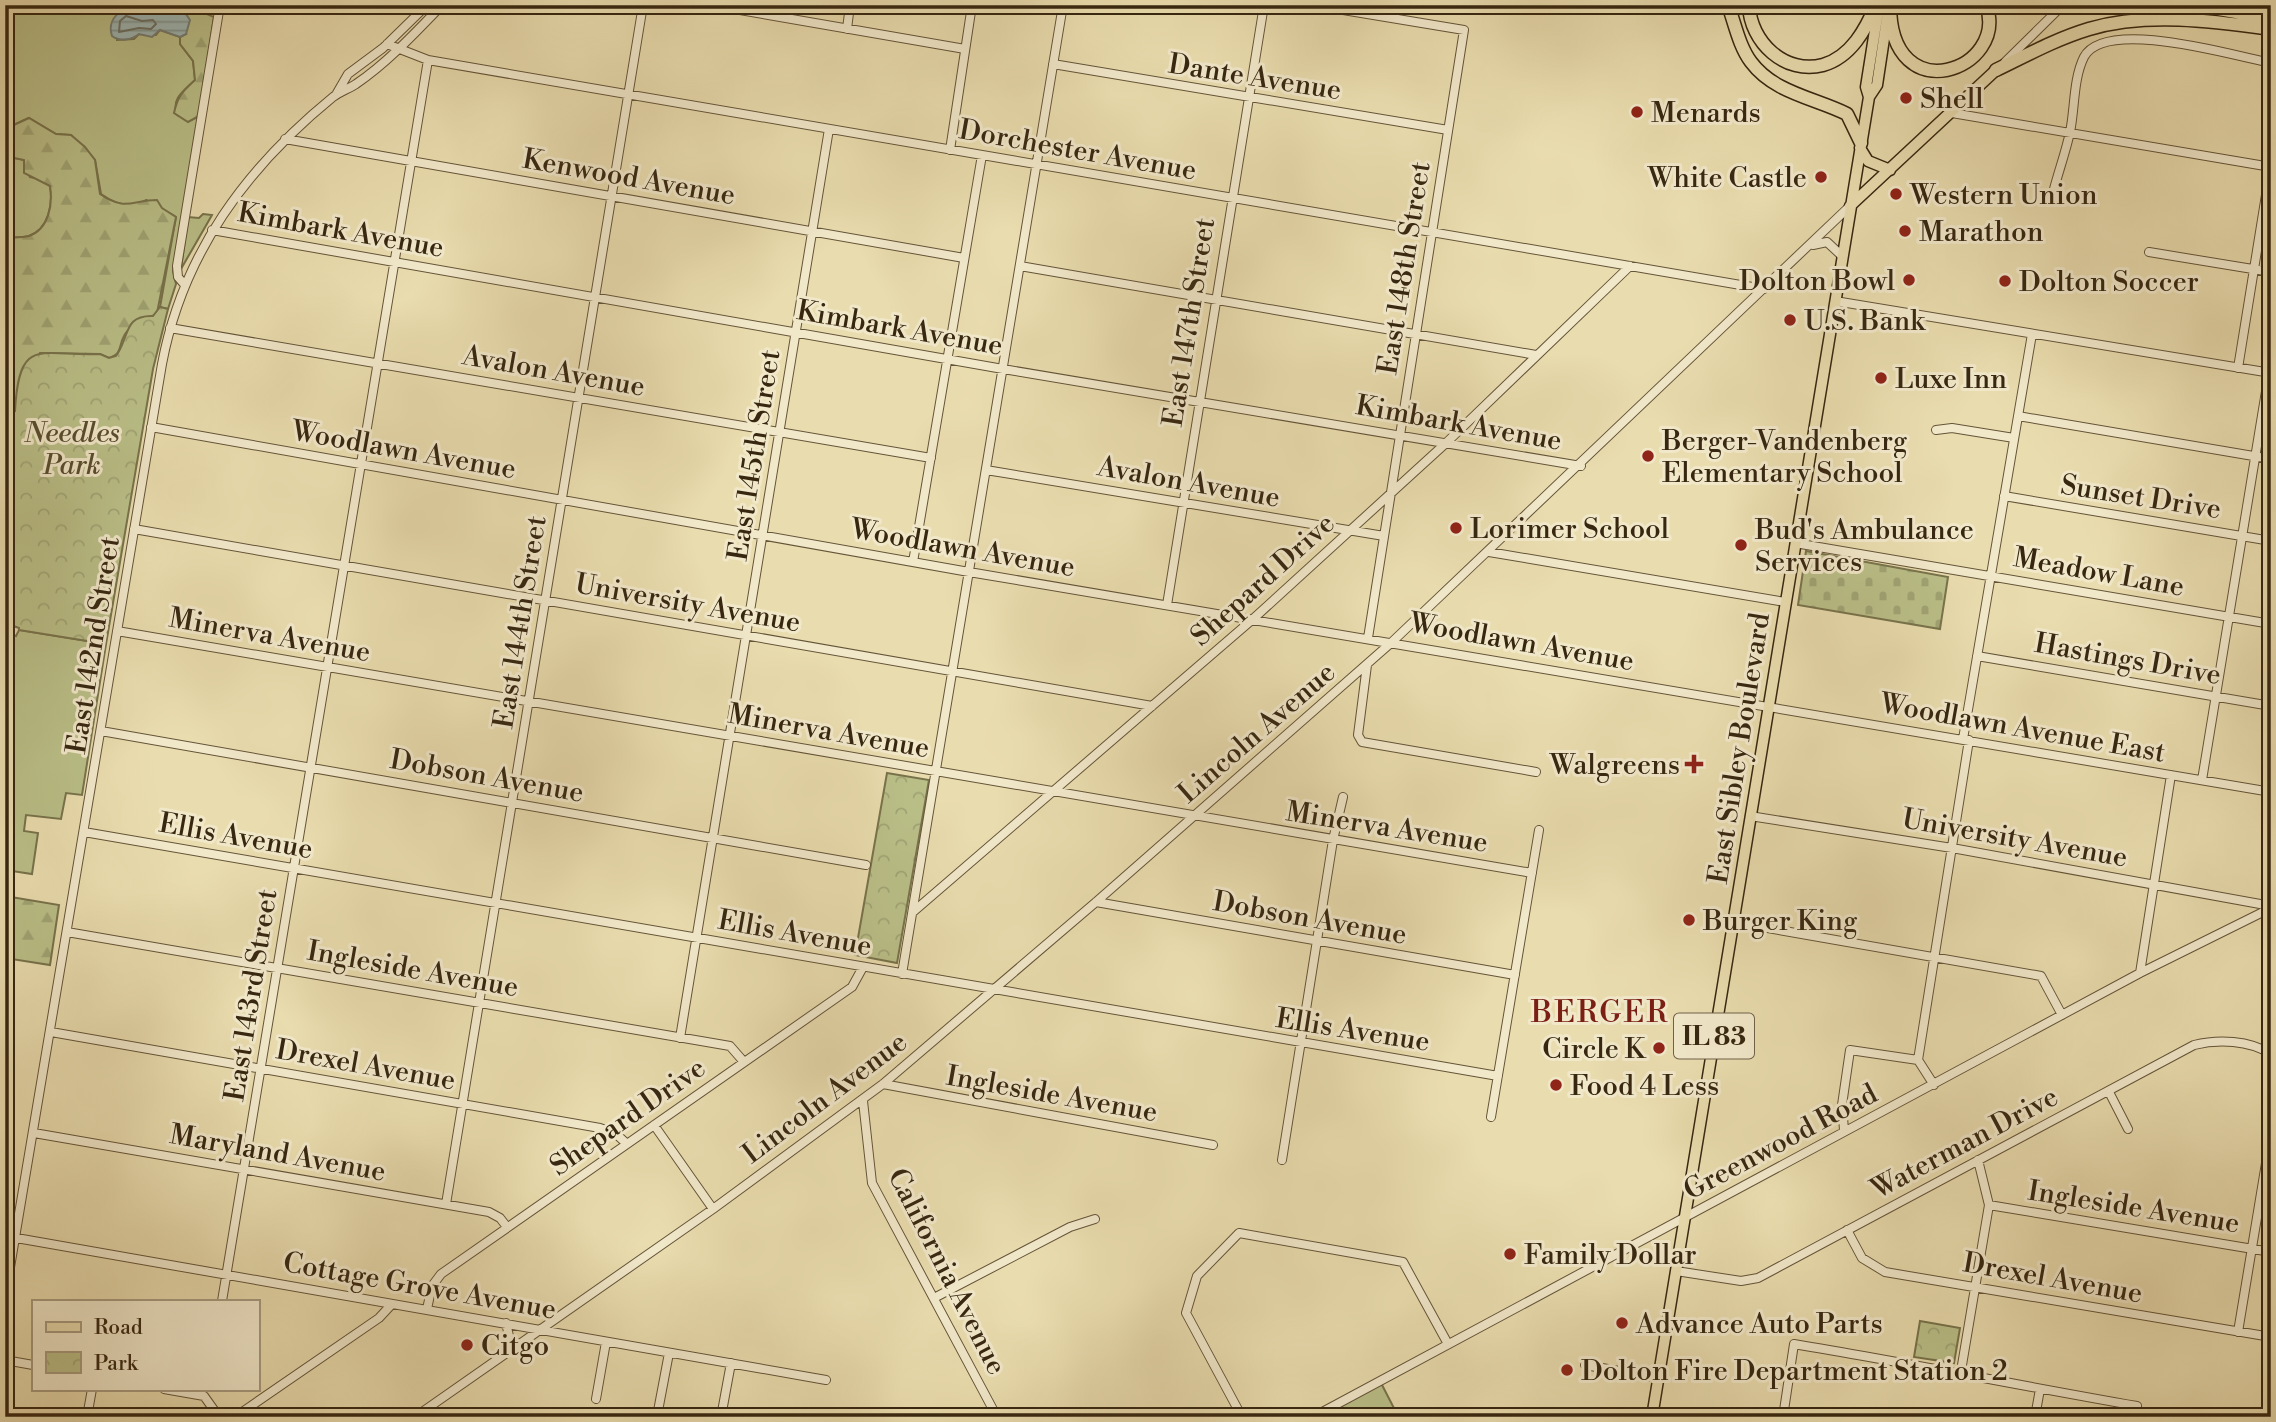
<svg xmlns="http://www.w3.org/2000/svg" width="2276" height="1422" font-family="'Libre Bodoni',serif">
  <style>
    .grass { fill: #babf88; stroke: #78734c; stroke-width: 2 }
    .forest { fill: url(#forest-firs); stroke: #78734c; stroke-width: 2 }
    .cemetery { fill: url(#cemetery-stones); stroke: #78734c; stroke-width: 2 }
    .park { fill: url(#park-crowns); stroke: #78734c; stroke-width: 2 }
    .water { fill: url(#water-rules); stroke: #747e74; stroke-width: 2 }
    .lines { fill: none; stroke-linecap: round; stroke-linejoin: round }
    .shore { stroke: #6a7064; stroke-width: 2 }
    .minor-casing { stroke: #645438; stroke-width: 10 }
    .major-casing { stroke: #372711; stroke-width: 13 }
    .highway-casing { stroke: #372711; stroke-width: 15 }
    .minor { stroke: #f1e8ca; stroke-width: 8 }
    .major { stroke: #e9dcae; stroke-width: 10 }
    .highway { stroke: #e9dcae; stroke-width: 12 }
    .poi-dot { fill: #8f2418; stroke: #f1e8ca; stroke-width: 2.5 }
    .labels { text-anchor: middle; stroke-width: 6; stroke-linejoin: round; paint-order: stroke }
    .shield { fill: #f1e8ca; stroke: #6f6148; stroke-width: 2 }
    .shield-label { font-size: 26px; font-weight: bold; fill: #372711 }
    .street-label { font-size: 28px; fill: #372711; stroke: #f1e8ca }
    .poi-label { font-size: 28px; fill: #372711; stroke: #f1e8ca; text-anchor: start }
    .park-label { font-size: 28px; font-style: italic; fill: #584d2f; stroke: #f1e8ca }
    .neighbourhood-label { font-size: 30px; letter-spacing: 2px; fill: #7a1f14; stroke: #f1e8ca }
  </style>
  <defs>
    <pattern id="forest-firs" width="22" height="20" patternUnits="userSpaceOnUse" patternTransform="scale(1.75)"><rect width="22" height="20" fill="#babf88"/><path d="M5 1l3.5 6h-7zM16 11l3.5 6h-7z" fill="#a0a474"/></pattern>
    <pattern id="cemetery-stones" width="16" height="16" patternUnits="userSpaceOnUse" patternTransform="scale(1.75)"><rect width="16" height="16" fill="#babf88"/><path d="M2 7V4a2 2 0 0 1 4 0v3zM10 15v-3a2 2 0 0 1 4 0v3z" fill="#a0a474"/></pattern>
    <pattern id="park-crowns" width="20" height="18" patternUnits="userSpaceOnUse" patternTransform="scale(1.75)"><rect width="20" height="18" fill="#babf88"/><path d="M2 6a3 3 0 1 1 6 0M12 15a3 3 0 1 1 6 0" fill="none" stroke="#a0a474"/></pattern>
    <pattern id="water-rules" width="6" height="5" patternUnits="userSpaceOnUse" patternTransform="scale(1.75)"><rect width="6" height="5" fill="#9db8b6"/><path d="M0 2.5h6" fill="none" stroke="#819693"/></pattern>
  </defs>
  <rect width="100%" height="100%" fill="#e9dcae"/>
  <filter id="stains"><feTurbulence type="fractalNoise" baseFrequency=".00286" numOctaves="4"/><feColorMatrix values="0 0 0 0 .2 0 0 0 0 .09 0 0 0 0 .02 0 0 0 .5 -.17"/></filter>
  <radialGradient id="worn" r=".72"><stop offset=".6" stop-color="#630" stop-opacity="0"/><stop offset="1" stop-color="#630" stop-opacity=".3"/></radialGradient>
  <!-- grass -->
  <path class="grass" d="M 5,5 L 110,5 L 117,13 L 117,40 L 134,39 L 139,34 L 156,35 L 160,30 L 180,37 L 180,44 L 193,61 L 195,80 C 184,91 171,98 177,115 L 191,120 L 199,116 L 173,271 L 176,284 L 168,309 L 160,307 L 176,217 L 146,200 C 130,209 115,204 101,194 L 95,160 L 71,135 L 56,134 L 29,118 L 5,129 Z
    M 5,156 L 24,160 L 30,177 L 42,179 L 50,186 C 53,204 49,229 29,236 C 21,238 13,237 5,238 Z
    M 203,214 L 212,215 L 181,269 L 188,217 L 199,218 Z
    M 19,630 L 106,644 L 82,795 L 66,793 L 61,819 L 26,815 L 24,831 L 38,833 L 32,874 L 5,870 L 5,633 L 16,636 Z
    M 1380,1381 L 1398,1416 L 1313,1417 Z"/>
  <!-- forest -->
  <path class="forest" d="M 207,5 L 207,14 L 214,17 L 199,116 L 188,122 L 174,113 C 178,95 183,91 195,80 L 193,61 L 180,44 L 180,37 L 186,34 L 156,10 L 143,14 L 124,9 L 117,13 L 110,6 Z
    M 29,118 L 56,134 L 71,135 L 85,147 L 95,160 L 100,194 C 126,212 132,200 157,200 L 162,208 L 176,217 L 157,313 C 148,320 131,322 124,336 C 118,347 123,353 109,358 L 100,354 L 40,353 L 15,411 L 8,417 L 5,416 L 5,238 C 13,237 21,238 29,236 C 49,229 53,204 50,186 L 24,173 L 24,160 L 5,156 L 5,129 Z
    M 5,896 L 59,905 L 50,965 L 5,958 Z"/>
  <!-- cemetery -->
  <path class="cemetery" d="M 1806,551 L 1948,577 L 1940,629 L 1798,605 Z"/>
  <!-- park -->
  <path class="park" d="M 160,307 L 168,309 L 153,369 L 106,644 L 19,630 L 19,628 L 5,623 L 5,416 L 15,411 C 19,334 41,357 100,354 L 109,358 L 116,356 C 130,337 123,315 153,316 Z
    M 887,773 L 929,780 L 897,963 L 855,955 Z
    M 1920,1321 L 1960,1328 L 1954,1363 L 1914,1357 Z"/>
  <!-- water -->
  <path class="water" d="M 124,9 C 131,10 140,14 147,14 C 162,13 180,1 190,20 L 186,34 L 180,37 L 160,30 L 152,37 L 139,34 C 132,40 120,42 112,36 C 108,24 113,16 124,9 Z"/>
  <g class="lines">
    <!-- shore -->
    <path class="shore" d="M 126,16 L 142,21 L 153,20 L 156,24 L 151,29 L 139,28 L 119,32 L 120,21 Z"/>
    <!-- minor casing -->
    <g class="minor-casing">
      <path id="minor" d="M 711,5 L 965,49
        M 1313,5 L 1464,30 L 1368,638
        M 847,29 L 850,5
        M 387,44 L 428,60 L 1764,289
        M 2005,62 L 2063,5
        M 1053,64 L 1448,130
        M 337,93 L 348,74 L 383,48 L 427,5
        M 1952,113 L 2271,167
        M 285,139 L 964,258
        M 950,150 L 972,5
        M 2054,189 C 2059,170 2066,151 2070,132 C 2075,109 2073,79 2084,57 C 2105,17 2235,56 2271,63
        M 212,230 L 1003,369 L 1581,466
        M 1813,245 L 1827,242 L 1842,256
        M 2149,252 L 2271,272
        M 1020,266 L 1536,355
        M 184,284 L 178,277 L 177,266 L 220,5
        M 1835,301 L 2271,373
        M 170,328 L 931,458
        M 2238,368 L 2271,164
        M 2018,416 L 2271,459
        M 151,427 L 969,572 L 2271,792
        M 1936,430 L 1952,428 L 2014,438
        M 986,470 L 1384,536
        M 2004,496 L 2271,541
        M 134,529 L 1152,706
        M 1795,543 L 2271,624
        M 1489,552 L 1785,602
        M 913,562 L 982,155
        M 1167,605 L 1264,5
        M 117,631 L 1532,873
        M 1977,656 L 2271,706
        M 1367,665 L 1358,735 L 1362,742 L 1536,772
        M 101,731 L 866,865
        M 1963,739 L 2032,334
        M 2202,780 L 2269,373
        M 1750,816 L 1952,848 L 2271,906
        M 84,832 L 1498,1076
        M 1096,902 L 1515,975
        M 913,912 L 1253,619 L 1446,443 L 1630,266
        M 1733,922 L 2041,976 L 2062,1015
        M 67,932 L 730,1046 L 744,1062
        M 2140,973 L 2171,775
        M 902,974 L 1063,5
        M 51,1032 L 600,1128 L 615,1133 L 627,1144
        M 680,1038 L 829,129
        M 883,1084 L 1213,1145
        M 1934,1085 L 1918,1060 L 1969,740
        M 2109,1092 L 2128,1129
        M 863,1101 L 872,1183 L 997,1417
        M 1491,1117 L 1539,830
        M 654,1125 L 713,1209
        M 1844,1130 L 1842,1105 L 1850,1050 L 1918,1060
        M 34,1133 L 489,1212 L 500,1218 L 507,1227
        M 1282,1160 L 1333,840 L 1343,797
        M 446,1204 L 643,5
        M 1989,1205 L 2271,1252
        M 1847,1230 L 1862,1258 L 1885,1272 L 2271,1337
        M 5,1236 L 826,1380
        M 1676,1271 L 1741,1281 L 1758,1278 L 2194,1045 C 2218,1039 2249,1040 2271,1054
        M 5,1297 L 162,364 C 183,253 246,168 333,97 C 340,92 348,89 356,84 C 387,63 415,33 442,5
        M 934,1298 L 1070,1227 L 1095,1219
        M 222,1301 L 428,60
        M 427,1309 L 432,1286 L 441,1274 L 852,987 L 863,967
        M 506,1323 L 512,1349
        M 2238,1332 L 2271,1133
        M 5,1360 L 33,1365
        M 1585,1365 L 1659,1378
        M 1961,1371 L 1989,1205 L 1978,1160
        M 164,1389 L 204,1396 L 219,1417
        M 596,1399 L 606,1342
        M 658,1411 L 669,1353
        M 87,1417 L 92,1389
        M 235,1417 L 379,1318 L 392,1304
        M 415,1417 L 713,1209 L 883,1084 L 1096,902 L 1392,642 L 1850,206
        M 721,1417 L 731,1363
        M 1242,1417 L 1186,1313 L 1197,1276 L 1239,1233 L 1403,1262 L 1448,1344
        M 1313,1417 L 2140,973 L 2271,908
        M 1783,1417 L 1794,1344 C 1909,1363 2022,1386 2137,1406 L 2135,1417
        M 2035,1417 L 2040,1389"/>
    </g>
    <!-- major casing -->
    <g class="major-casing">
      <path id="major" d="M 1869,97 L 1877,85 L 1888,12
        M 1860,148 L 1868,161 L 1890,170
        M 1850,206 L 1996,70
        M 1652,1417 L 1869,97 L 1866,87 L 1879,5"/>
    </g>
    <!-- highway casing -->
    <g class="highway-casing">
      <path id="highway" d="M 1728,5 C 1735,24 1739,46 1751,62 C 1774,93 1815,98 1847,114 L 1861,143
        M 1749,5 C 1750,42 1785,75 1823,65 C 1851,57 1866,29 1876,5
        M 1890,5 C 1890,113 2010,70 1986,5
        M 2195,5 L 2271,18
        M 1996,70 C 2027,55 2056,39 2089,29 C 2147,12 2212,21 2271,29"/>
    </g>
    <!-- minor -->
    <use href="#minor" class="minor"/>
    <!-- major -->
    <use href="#major" class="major"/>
    <!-- highway -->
    <use href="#highway" class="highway"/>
  </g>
  <!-- markers -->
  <g class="poi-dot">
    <circle cx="1906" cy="98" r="7"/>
    <circle cx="1637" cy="112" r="7"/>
    <circle cx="1821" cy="177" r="7"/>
    <circle cx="1896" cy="194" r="7"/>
    <circle cx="1905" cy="231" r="7"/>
    <circle cx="1909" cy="280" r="7"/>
    <circle cx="2005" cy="281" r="7"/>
    <circle cx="1790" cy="320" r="7"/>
    <circle cx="1881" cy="378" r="7"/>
    <circle cx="1648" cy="456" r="7"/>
    <circle cx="1456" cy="528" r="7"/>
    <circle cx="1741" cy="545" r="7"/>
    <path d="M1690.5 753.5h7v7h7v7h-7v7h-7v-7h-7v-7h7z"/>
    <circle cx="1689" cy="920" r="7"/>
    <circle cx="1659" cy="1048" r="7"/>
    <circle cx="1556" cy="1085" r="7"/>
    <circle cx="1510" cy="1254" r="7"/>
    <circle cx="1622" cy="1323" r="7"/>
    <circle cx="467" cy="1345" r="7"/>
    <circle cx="1567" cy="1370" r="7"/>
  </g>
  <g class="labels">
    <!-- shield labels -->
    <rect class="shield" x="1674" y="1013.5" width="80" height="45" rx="5"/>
    <g class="shield-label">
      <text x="1714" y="1045">IL 83</text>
    </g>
    <!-- street labels -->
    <g class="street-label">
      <text transform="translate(1255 76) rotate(9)" y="10">Dante Avenue</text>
      <text transform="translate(1078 149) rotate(10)" y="10">Dorchester Avenue</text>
      <text transform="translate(629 176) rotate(10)" y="10">Kenwood Avenue</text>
      <text transform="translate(341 229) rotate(10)" y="10">Kimbark Avenue</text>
      <text transform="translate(1403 268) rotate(-81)" y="10">East 148th Street</text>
      <text transform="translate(1188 322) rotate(-81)" y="10">East 147th Street</text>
      <text transform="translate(900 327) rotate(10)" y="10">Kimbark Avenue</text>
      <text transform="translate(554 370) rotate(10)" y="10">Avalon Avenue</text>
      <text transform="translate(1459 422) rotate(10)" y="10">Kimbark Avenue</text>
      <text transform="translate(404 449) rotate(10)" y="10">Woodlawn Avenue</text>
      <text transform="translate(753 455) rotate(-81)" y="10">East 145th Street</text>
      <text transform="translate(1189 481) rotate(10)" y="10">Avalon Avenue</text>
      <text transform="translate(2141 496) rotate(9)" y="10">Sunset Drive</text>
      <text transform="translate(963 547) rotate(10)" y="10">Woodlawn Avenue</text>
      <text transform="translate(2099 571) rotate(10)" y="10">Meadow Lane</text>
      <text transform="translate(1262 579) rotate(-42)" y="10">Shepard Drive</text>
      <text transform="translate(688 602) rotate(10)" y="10">University Avenue</text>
      <text transform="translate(519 622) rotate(-81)" y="10">East 144th Street</text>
      <text transform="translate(270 634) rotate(10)" y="10">Minerva Avenue</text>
      <text transform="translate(1522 641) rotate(10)" y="10">Woodlawn Avenue</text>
      <text transform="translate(92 645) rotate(-81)" y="10">East 142nd Street</text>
      <text transform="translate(2128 658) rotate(10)" y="10">Hastings Drive</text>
      <text transform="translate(2023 727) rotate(10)" y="10">Woodlawn Avenue East</text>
      <text transform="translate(829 730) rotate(10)" y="10">Minerva Avenue</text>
      <text transform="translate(1256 732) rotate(-41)" y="10">Lincoln Avenue</text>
      <text transform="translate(1738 748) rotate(-81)" y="10">East Sibley Boulevard</text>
      <text transform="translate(487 775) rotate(10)" y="10">Dobson Avenue</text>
      <text transform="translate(1387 826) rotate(9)" y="10">Minerva Avenue</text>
      <text transform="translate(236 835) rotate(10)" y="10">Ellis Avenue</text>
      <text transform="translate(2015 837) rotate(10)" y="10">University Avenue</text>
      <text transform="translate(1310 917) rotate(10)" y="10">Dobson Avenue</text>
      <text transform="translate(795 932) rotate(10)" y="10">Ellis Avenue</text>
      <text transform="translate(413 968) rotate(10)" y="10">Ingleside Avenue</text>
      <text transform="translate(250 995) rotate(-81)" y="10">East 143rd Street</text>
      <text transform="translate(1353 1029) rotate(9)" y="10">Ellis Avenue</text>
      <text transform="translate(366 1064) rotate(10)" y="10">Drexel Avenue</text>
      <text transform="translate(1052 1093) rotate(10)" y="10">Ingleside Avenue</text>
      <text transform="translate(824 1097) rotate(-37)" y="10">Lincoln Avenue</text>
      <text transform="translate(627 1116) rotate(-35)" y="10">Shepard Drive</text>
      <text transform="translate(1780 1141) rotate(-28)" y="10">Greenwood Road</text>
      <text transform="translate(1964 1142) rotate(-28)" y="10">Waterman Drive</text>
      <text transform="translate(278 1152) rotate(10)" y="10">Maryland Avenue</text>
      <text transform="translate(2134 1206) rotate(9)" y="10">Ingleside Avenue</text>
      <text transform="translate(948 1271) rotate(63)" y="10">California Avenue</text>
      <text transform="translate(2053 1277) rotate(10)" y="10">Drexel Avenue</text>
      <text transform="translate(420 1285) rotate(10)" y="10">Cottage Grove Avenue</text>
    </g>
    <!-- poi labels -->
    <g class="poi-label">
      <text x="1920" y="108">Shell</text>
      <text x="1651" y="122">Menards</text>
      <text x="1807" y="187" text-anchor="end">White Castle</text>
      <text x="1910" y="204">Western Union</text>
      <text x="1919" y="241">Marathon</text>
      <text x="1895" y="290" text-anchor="end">Dolton Bowl</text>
      <text x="2019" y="291">Dolton Soccer</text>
      <text x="1804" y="330">U.S. Bank</text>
      <text x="1895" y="388">Luxe Inn</text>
      <text x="1662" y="450">Berger-Vandenberg<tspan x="1662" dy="32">Elementary School</tspan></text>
      <text x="1470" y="538">Lorimer School</text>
      <text x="1755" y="539">Bud's Ambulance<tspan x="1755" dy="32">Services</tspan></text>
      <text x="1680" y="774" text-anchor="end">Walgreens</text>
      <text x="1703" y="930">Burger King</text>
      <text x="1645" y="1058" text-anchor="end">Circle K</text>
      <text x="1570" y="1095">Food 4 Less</text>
      <text x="1524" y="1264">Family Dollar</text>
      <text x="1636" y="1333">Advance Auto Parts</text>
      <text x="481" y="1355">Citgo</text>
      <text x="1581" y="1380">Dolton Fire Department Station 2</text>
    </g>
    <!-- park labels -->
    <g class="park-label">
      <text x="72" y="442">Needles<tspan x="72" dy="32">Park</tspan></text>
    </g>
    <!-- neighbourhood labels -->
    <g class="neighbourhood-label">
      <text x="1600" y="1022">BERGER</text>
    </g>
  </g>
  <!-- margin -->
  <rect width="2276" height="1422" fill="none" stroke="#e9dcae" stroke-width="28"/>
  <rect x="7" y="7" width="2262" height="1408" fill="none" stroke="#372711" stroke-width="3.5"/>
  <rect x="14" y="14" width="2248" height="1394" fill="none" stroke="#372711" stroke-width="2"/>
  <!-- legend -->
  <rect x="32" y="1300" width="228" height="91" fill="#f1e8ca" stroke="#a79b80" stroke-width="2"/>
  <rect x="46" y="1322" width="35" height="10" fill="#e9dcae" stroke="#a79b80" stroke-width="2"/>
  <text x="94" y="1334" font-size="21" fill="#372711">Road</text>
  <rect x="46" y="1352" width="35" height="21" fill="url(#park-crowns)" stroke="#a79b80" stroke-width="2"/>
  <text x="94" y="1370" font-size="21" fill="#372711">Park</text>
  <rect width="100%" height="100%" filter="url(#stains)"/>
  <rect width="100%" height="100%" fill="url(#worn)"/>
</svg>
